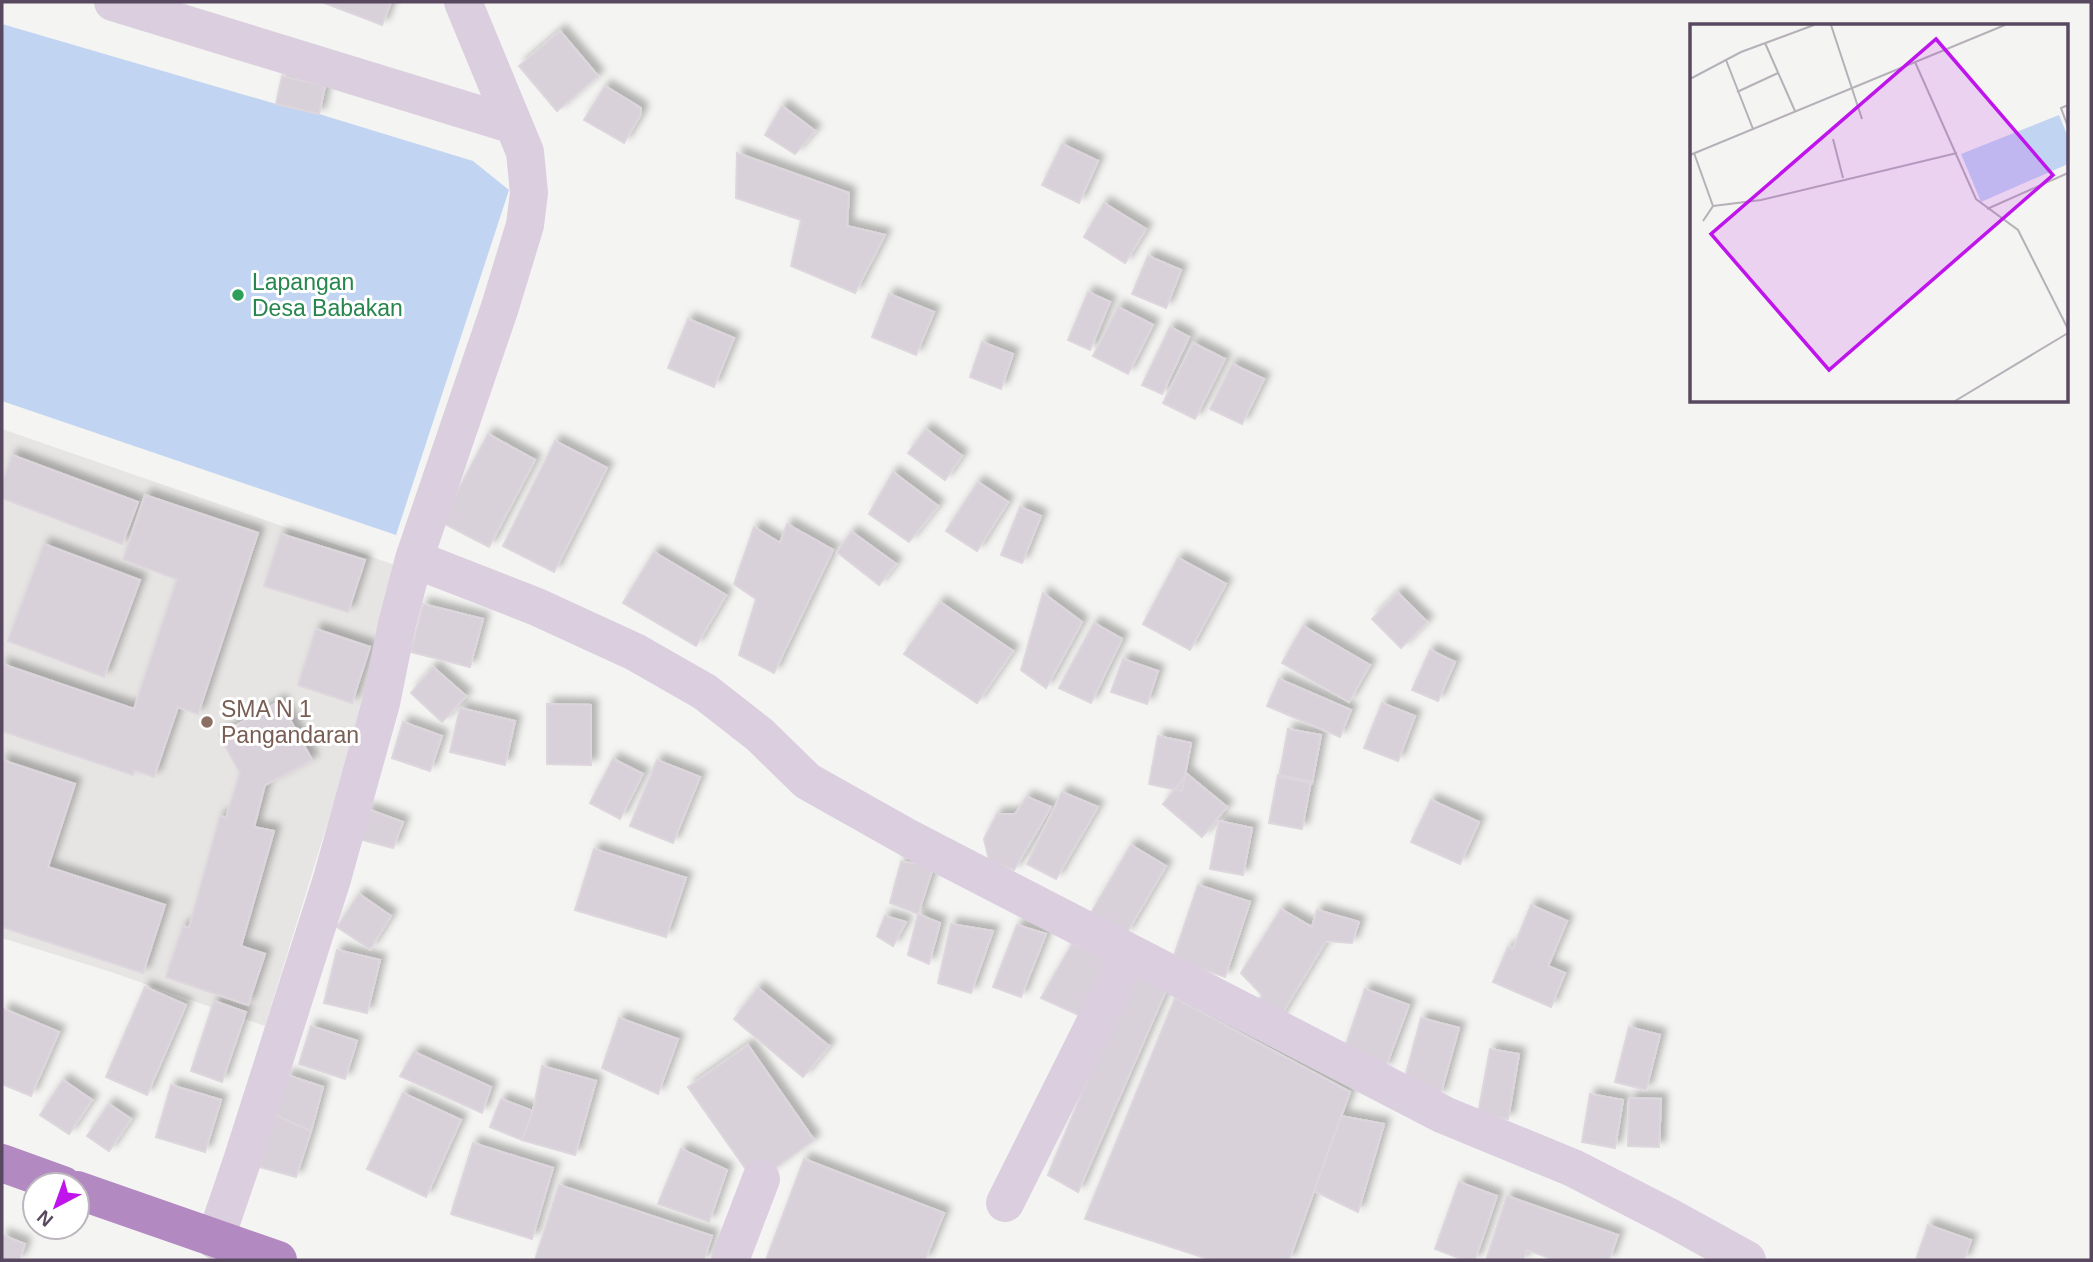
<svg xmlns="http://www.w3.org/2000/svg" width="2093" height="1262" font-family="Arial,sans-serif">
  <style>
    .education { fill: #e6e5e4; fill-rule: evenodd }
    .green { fill: #c1d4f2 }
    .building { fill: #d8d1d9; stroke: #ddd6dd; stroke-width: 2; filter: url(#shadow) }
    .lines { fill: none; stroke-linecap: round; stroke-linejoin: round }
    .minor { stroke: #dacedf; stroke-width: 38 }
    .highway { stroke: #b389c1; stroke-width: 38 }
    .leisure-dot { fill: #2e9e5b; stroke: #fff; stroke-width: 2.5 }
    .education-dot { fill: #8d6e63; stroke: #fff; stroke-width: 2.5 }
    .labels { text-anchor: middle; stroke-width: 6; stroke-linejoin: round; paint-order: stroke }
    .leisure-label { font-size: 23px; fill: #27864d; stroke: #fff; text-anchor: start }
    .education-label { font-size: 23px; fill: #785e54; stroke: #fff; text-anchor: start }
    .inset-road { fill: none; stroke: #b6b0b8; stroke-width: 2 }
    .view { fill: #bf15ec; fill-opacity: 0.15; stroke: #bf15ec; stroke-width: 3.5 }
    .inset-edge { fill: none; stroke: #594960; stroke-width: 3.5 }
  </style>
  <defs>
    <filter id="shadow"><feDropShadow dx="6" dy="-6" stdDeviation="3.5" flood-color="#0004"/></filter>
  </defs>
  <rect width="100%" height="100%" fill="#f4f4f2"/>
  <!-- education -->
  <path class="education" d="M 2,429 L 401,567 L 354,737 L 265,1026 L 111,972 L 2,938 L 2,927 L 143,973 L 165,905 L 48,867 L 75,784 L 2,760 L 2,731 L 132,775 L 134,770 L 154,777 L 178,707 L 198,713 L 258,534 L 145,495 L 123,560 L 177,579 L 134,709 L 2,664 L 2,498 L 122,544 L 138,502 L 13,455 L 2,484 ZM 281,534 L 365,560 L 348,612 L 264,586 ZM 44,544 L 140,580 L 104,677 L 8,641 ZM 280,702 L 312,759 L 265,785 L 254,827 L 273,832 L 241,946 L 264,954 L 248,1005 L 166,977 L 182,927 L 189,928 L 220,817 L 226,818 L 240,773 Z"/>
  <!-- green -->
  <path class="green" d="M 2,24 L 276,104 L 319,114 L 473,161 L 509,190 L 396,535 L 2,401 Z"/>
  <!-- building -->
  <path class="building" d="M 322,2 L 391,2 L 382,25 Z
    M 560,31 L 598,76 L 557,111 L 519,66 Z
    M 282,76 L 325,86 L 319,114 L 276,104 Z
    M 605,86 L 641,108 L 641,114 L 624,143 L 584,120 Z
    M 782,106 L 815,131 L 795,154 L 765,135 Z
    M 1062,144 L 1098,161 L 1079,203 L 1042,185 Z
    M 737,153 L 849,193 L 847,226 L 885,235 L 855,293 L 791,266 L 801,220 L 736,198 Z
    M 1104,203 L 1146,229 L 1125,263 L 1084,237 Z
    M 1148,256 L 1181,270 L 1166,308 L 1132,294 Z
    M 1088,292 L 1110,302 L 1090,350 L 1068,340 Z
    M 889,294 L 934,312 L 916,355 L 872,337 Z
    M 1118,307 L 1153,325 L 1128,374 L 1093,356 Z
    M 688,319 L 734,338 L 714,387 L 668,368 Z
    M 1170,327 L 1189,337 L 1162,394 L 1142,385 Z
    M 982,342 L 1013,354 L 1001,389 L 970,377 Z
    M 1193,343 L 1225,359 L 1195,419 L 1163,403 Z
    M 1232,364 L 1264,379 L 1242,424 L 1210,409 Z
    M 926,429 L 962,456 L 945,480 L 908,453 Z
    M 488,434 L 535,460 L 489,547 L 441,522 Z
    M 555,441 L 607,468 L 554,572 L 503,546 Z
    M 12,455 L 138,502 L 122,544 L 2,498 L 2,484 Z
    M 893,472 L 938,506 L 909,542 L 869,514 Z
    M 978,482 L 1008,502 L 977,551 L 946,531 Z
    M 145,495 L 258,533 L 198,714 L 178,707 L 154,777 L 134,770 L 133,775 L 2,731 L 2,664 L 134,709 L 177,579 L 123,560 Z
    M 1020,507 L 1041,516 L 1022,563 L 1001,555 Z
    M 787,524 L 833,550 L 774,673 L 739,655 L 756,599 L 734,584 L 754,527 L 780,543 Z
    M 852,532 L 896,564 L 879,585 L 837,552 Z
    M 281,534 L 365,560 L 348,612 L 264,586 Z
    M 44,544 L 140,580 L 104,677 L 8,641 Z
    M 654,552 L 726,595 L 696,646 L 623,603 Z
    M 1178,558 L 1226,584 L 1190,650 L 1143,624 Z
    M 1043,593 L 1082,622 L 1046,688 L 1021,670 Z
    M 1398,593 L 1427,622 L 1401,648 L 1372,619 Z
    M 940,602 L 1013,651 L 977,703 L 904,654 Z
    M 423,604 L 483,619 L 470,667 L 411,652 Z
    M 1094,623 L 1122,639 L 1091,703 L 1059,688 Z
    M 1303,626 L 1370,665 L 1349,702 L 1282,663 Z
    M 316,629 L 370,647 L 352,703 L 298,685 Z
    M 1430,650 L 1455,662 L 1438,701 L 1412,690 Z
    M 1123,659 L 1158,671 L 1147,704 L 1111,692 Z
    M 433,667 L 466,696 L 442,722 L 411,693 Z
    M 1279,679 L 1351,710 L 1340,737 L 1267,706 Z
    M 280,701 L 312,760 L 265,785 L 254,827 L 274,831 L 241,946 L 265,954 L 248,1005 L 166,977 L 183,926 L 189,928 L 220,816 L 226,818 L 240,773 L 219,735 Z
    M 1382,703 L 1415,716 L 1398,761 L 1364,748 Z
    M 547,704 L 591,705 L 591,765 L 547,764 Z
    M 460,708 L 515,721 L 505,765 L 450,752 Z
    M 403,722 L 442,736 L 430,771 L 392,758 Z
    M 1288,729 L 1321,735 L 1312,783 L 1279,777 Z
    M 1158,736 L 1191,743 L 1182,791 L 1149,784 Z
    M 613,759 L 643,774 L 620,819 L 590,803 Z
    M 2,760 L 75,784 L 48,867 L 165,905 L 143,973 L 2,927 Z
    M 657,760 L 700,777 L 673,843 L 630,826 Z
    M 1187,774 L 1227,807 L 1202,837 L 1163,804 Z
    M 1278,775 L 1311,781 L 1302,829 L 1269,823 Z
    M 1062,792 L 1098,807 L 1056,879 L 1027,864 Z
    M 1027,797 L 1051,807 L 1014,870 L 989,860 L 984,839 L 997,814 L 1015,814 Z
    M 1431,800 L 1479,822 L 1460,864 L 1411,842 Z
    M 367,809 L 403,822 L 393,848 L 359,839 Z
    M 1219,821 L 1252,828 L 1243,875 L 1210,869 Z
    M 1131,845 L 1166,866 L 1126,934 L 1091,913 Z
    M 594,849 L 686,878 L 666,937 L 575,910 Z
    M 901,862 L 934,865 L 918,914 L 890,903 Z
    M 1198,885 L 1250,902 L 1225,977 L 1173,959 Z
    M 359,894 L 391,916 L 370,949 L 337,927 Z
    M 1531,905 L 1567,921 L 1548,966 L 1565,973 L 1551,1007 L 1493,982 L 1508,947 L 1513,949 Z
    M 1281,909 L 1312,927 L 1317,910 L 1359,922 L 1352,943 L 1326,941 L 1277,1022 L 1256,1006 L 1262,995 L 1241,973 Z
    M 918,914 L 940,923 L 929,964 L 908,955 Z
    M 885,916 L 906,922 L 893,946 L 877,936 Z
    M 951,924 L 993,931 L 971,993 L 938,983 Z
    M 1017,925 L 1046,934 L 1021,997 L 993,987 Z
    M 1072,944 L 1113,963 L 1083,1017 L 1041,998 Z
    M 337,950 L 380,960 L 367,1013 L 324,1003 Z
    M 1131,974 L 1168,986 L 1078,1192 L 1048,1175 Z
    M 145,987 L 186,1005 L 147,1095 L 106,1077 Z
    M 758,988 L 829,1046 L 803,1077 L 734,1019 Z
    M 1365,989 L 1409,1005 L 1385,1069 L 1343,1053 Z
    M 1175,998 L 1350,1092 L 1289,1260 L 1211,1260 L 1085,1219 Z
    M 214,1001 L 246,1012 L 222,1082 L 191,1071 Z
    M 4,1009 L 59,1032 L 31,1096 L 2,1084 L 2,1015 Z
    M 619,1018 L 678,1039 L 658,1094 L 602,1068 Z
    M 1421,1018 L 1459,1028 L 1440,1096 L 1403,1085 Z
    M 311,1026 L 357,1041 L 345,1079 L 299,1064 Z
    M 1629,1027 L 1660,1035 L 1646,1090 L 1615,1082 Z
    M 748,1045 L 814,1140 L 755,1182 L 688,1087 Z
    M 1490,1049 L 1519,1054 L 1508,1119 L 1478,1114 Z
    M 414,1052 L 491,1087 L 482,1113 L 400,1076 Z
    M 542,1066 L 596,1081 L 575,1155 L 522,1140 L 533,1111 Z
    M 287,1075 L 323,1087 L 311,1131 L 275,1115 Z
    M 63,1080 L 92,1100 L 69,1134 L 40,1115 Z
    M 171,1085 L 221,1100 L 205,1152 L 156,1137 Z
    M 403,1093 L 461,1120 L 426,1197 L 367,1169 Z
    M 1590,1094 L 1623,1100 L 1615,1148 L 1582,1142 Z
    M 1629,1098 L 1661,1099 L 1659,1147 L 1628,1146 Z
    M 501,1099 L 533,1111 L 522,1140 L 490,1127 Z
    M 109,1104 L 131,1119 L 109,1151 L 87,1136 Z
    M 275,1115 L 311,1131 L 296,1177 L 260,1167 Z
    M 1341,1116 L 1384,1124 L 1358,1212 L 1314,1191 Z
    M 473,1143 L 553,1168 L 532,1239 L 451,1214 Z
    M 681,1149 L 727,1170 L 709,1222 L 658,1204 Z
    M 804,1159 L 944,1213 L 925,1260 L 766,1260 Z
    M 1459,1182 L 1497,1196 L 1475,1260 L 1464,1260 L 1435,1249 Z
    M 559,1185 L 712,1236 L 704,1260 L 535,1260 Z
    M 1507,1196 L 1618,1235 L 1609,1260 L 1555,1260 L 1527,1250 L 1523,1260 L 1486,1260 Z
    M 1928,1225 L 1971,1240 L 1964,1260 L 1916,1260 Z
    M 2,1235 L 25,1244 L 19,1260 L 2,1260 Z"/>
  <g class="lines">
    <!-- minor -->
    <path class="minor" d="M 113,2 L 514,125
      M 414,559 L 537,607 L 635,652 L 705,692 L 760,735 L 807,781 L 910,839 L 1444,1115 L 1573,1168 L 1669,1217 L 1747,1260
      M 1005,1203 L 1130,953
      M 215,1240 L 242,1161 L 332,879 L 381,703 L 397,624 L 414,559 L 500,307 L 525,225 L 529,193 L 525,152 L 463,2
      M 730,1260 L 761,1179"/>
    <!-- highway -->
    <path class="highway" d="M 2,1163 L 63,1185
      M 77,1190 L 278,1260"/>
  </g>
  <!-- markers -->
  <circle class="leisure-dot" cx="238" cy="295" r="7"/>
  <circle class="education-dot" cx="207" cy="722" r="7"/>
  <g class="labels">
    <!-- leisure labels -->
    <g class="leisure-label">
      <text x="252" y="290">Lapangan<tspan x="252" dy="26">Desa Babakan</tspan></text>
    </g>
    <!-- education labels -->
    <g class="education-label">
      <text x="221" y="717">SMA N 1<tspan x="221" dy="26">Pangandaran</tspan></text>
    </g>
  </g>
  <!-- overview -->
  <g transform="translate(1690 24)">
    <rect width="378" height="378" fill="#f4f4f2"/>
    <path d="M 369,91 L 378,113 L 378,140 L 291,178 L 271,130 Z" fill="#c1d4f2"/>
    <path class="inset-road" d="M 141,1 L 172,95M 75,19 L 105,87M 36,36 L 63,105M 225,38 L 286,175 L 328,206 L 378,305M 0,55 L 51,28 L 124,1M 47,68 L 88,49M 378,81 L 371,84 L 378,103M 143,115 L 153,154M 4,129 L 23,182 L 13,197M 0,131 L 315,1M 23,182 L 71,176 L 267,129M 297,185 L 378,149M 265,377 L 378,309"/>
    <path class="view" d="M 246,15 L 363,151 L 139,346 L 21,210 Z"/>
    <rect width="378" height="378" class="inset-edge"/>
  </g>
  <!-- border -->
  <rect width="2093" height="1262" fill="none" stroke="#594960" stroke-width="7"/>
  <!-- north arrow -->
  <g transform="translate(56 1206) rotate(221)"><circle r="33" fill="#ffffff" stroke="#bdb6bf" stroke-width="2"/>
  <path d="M0-5L12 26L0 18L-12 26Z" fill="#bf15ec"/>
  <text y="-10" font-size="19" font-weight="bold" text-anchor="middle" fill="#594960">N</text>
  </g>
</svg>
